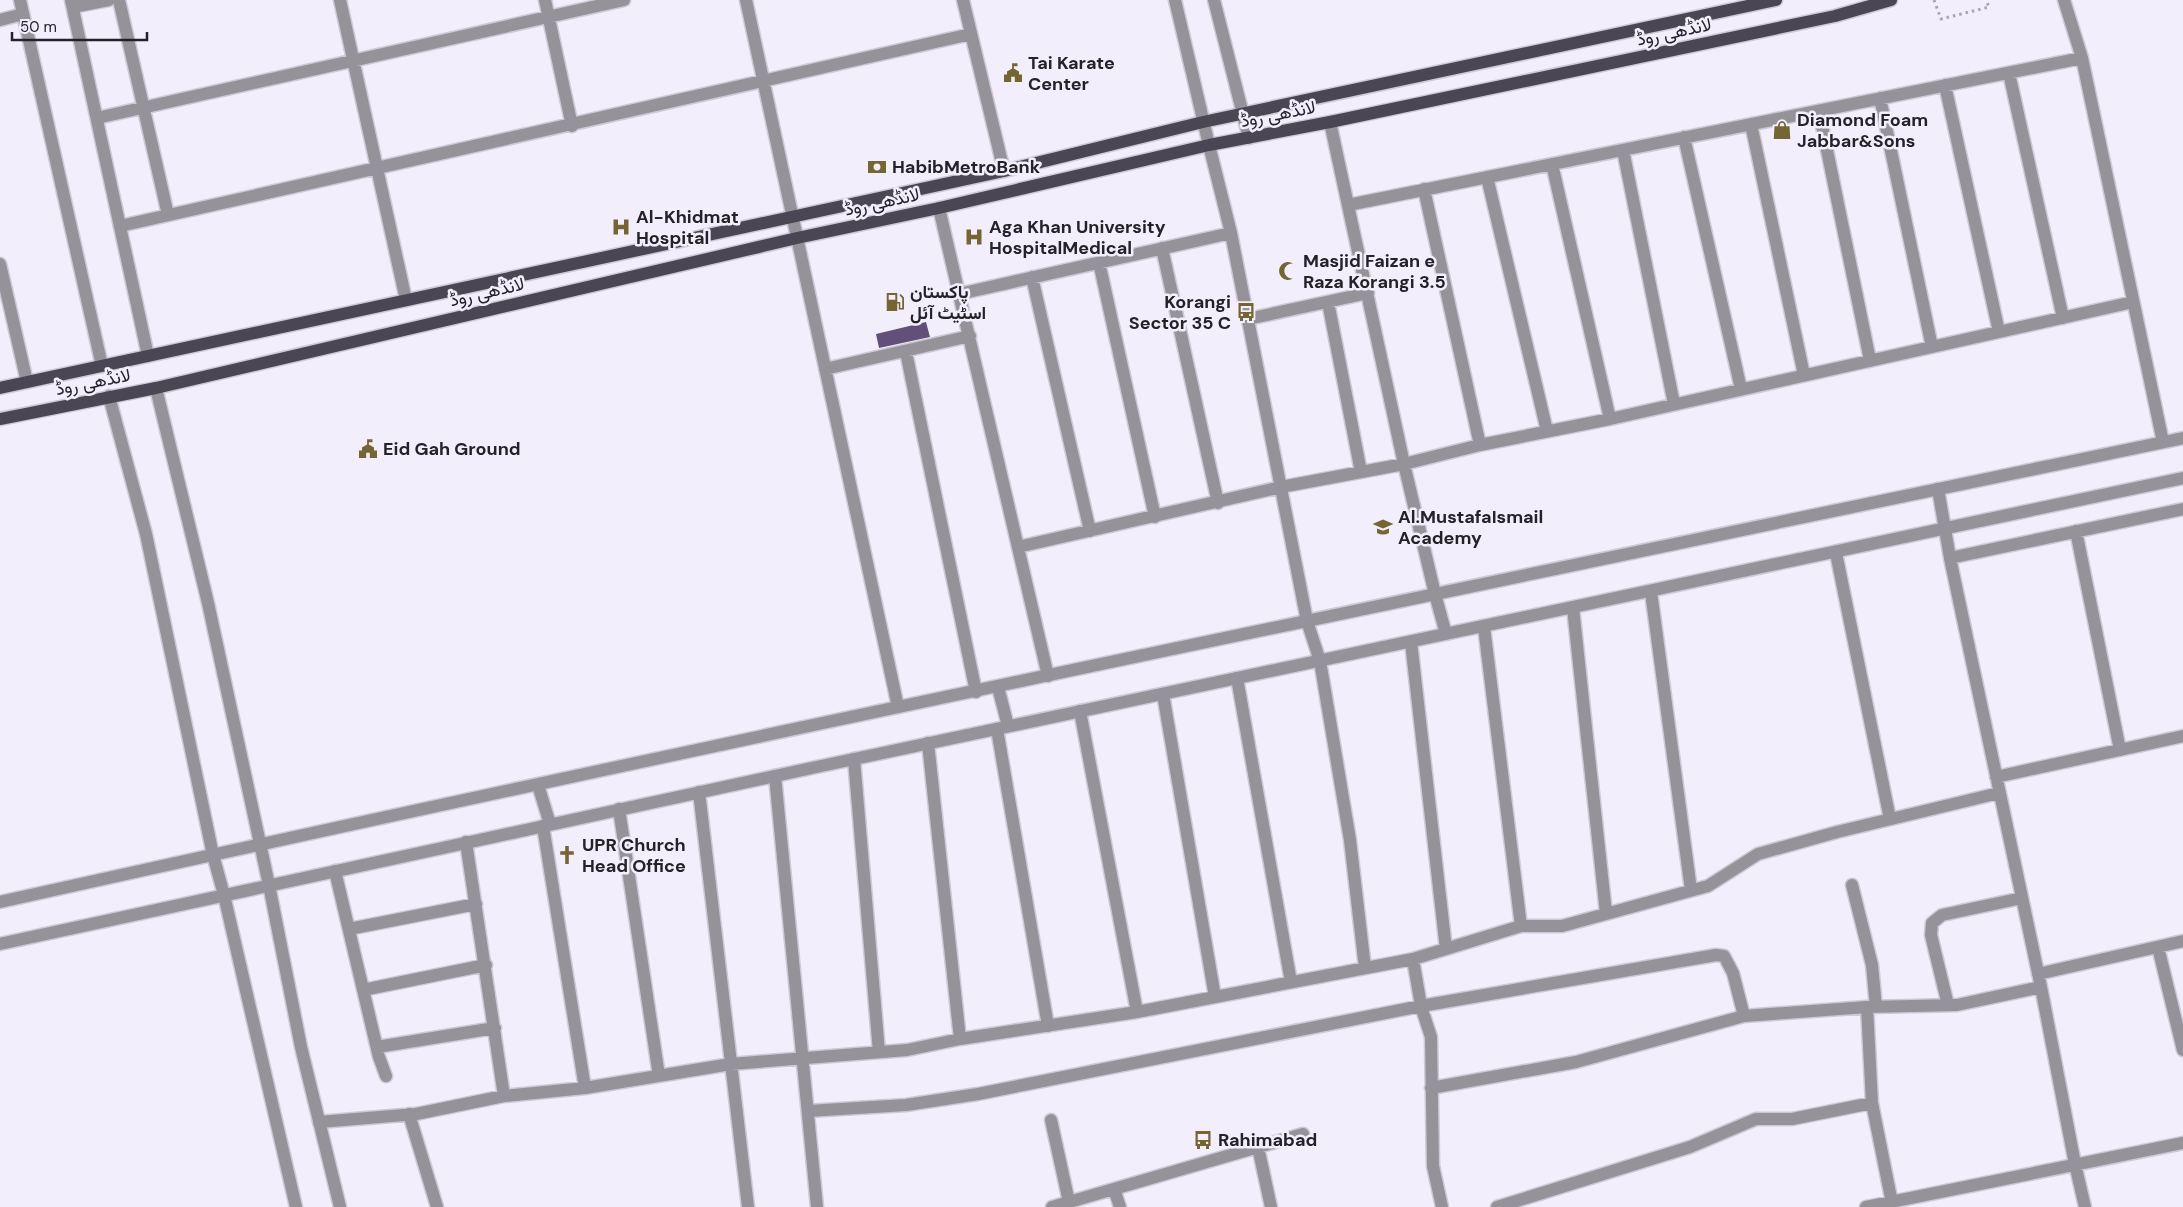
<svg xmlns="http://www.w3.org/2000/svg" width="2183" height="1207" font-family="'DM Sans',Vazirmatn,sans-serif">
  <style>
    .building { fill: #62507a }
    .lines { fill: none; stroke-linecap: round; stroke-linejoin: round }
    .minor-casing { stroke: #cec9d6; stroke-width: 15 }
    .tertiary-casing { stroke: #cec9d6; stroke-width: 15 }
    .primary-casing { stroke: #cec9d6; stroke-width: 15 }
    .path { stroke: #a8a4b0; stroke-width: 3; stroke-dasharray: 2.5 4; stroke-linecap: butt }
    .minor { stroke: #95929a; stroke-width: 12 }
    .tertiary { stroke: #95929a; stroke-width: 12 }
    .primary { stroke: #4b4653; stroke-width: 12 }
    .labels { text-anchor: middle; stroke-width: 5; stroke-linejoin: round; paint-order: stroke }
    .street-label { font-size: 18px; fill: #242229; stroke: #f3eefc }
    .poi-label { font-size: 18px; font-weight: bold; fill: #242229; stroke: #f3eefc; text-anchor: start }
  </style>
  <rect width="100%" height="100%" fill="#f3eefc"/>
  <!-- building -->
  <path class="building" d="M 926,322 L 930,337 L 879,348 L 876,334 Z"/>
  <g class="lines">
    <!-- minor casing -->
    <g class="minor-casing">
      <path id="minor" d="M 119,0 L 168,215
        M 340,0 L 406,300
        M 545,0 L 572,126
        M 746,0 L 898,707
        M 963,0 L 1004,171
        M 2064,0 L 2082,58 L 2163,442
        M 73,7 L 109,0
        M 0,20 L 23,14
        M 2009,73 L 2063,318
        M 1945,85 L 1999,332
        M 1880,98 L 1932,347
        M 1819,111 L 1870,360
        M 97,118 L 624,0
        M 1330,122 L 1404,464 L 1435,594
        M 1751,124 L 1804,375
        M 1684,137 L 1741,389
        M 1209,145 L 1231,233 L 1307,621 L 1320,661 L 1350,840 L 1365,968
        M 1623,150 L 1674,404
        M 1552,164 L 1610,419
        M 1487,177 L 1547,431
        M 1424,189 L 1480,445
        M 1348,205 L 2082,58
        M 939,208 L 1048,676
        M 120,226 L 971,34
        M 1162,248 L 1218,503
        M 1099,262 L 1155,517
        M 0,264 L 27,382
        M 1032,277 L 1090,531
        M 959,294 L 1231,233
        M 1328,302 L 1361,472
        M 1248,319 L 1368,293
        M 906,352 L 976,692
        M 825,369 L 970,336
        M 1938,489 L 1950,558 L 2041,987 L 2075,1164 L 2085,1207
        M 2076,531 L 2120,750
        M 1018,547 L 1281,487 L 1404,464 L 1480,445 L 1610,419 L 2133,302
        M 1836,553 L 1890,819
        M 1950,558 L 2183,509
        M 1651,592 L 1691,890
        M 1573,608 L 1606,913
        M 1484,627 L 1521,926
        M 1411,642 L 1446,949
        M 1237,678 L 1291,982
        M 1163,694 L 1215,997
        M 1080,711 L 1137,1012
        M 997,729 L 1048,1026
        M 928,743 L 960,1039
        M 854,759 L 879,1052
        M 775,776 L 817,1207
        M 1996,777 L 2183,736
        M 699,792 L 748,1207
        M 619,809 L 659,1076
        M 543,826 L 585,1088
        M 466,842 L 504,1096
        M 335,871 L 379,1057 L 386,1076
        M 1852,885 L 1872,965 L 1876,1007
        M 349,929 L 476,904
        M 2158,947 L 2183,1050
        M 1413,959 L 1421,1006 L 1431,1037 L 1433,1166 L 1442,1207
        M 2038,974 L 2183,941
        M 363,990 L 486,965
        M 1948,1005 L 1931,935 L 1932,923 L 1942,915 L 2022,898
        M 1867,1007 L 1872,1103 L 1892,1203
        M 377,1047 L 495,1028
        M 1431,1088 L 1576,1062 L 1744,1016 L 1867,1007 L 1957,1005 L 2041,987
        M 808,1111 L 906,1105 L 978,1094 L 1421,1006 L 1716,955 L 1724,956 L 1733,973 L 1744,1016
        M 409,1114 L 437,1207
        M 1051,1120 L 1069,1202
        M 319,1122 L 416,1114 L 504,1096 L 585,1088 L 731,1064 L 907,1050 L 960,1039 L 1137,1012 L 1413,959 L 1521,926 L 1562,926 L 1708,886 L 1758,854 L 1837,832 L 1999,793
        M 1258,1147 L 1271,1207
        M 1114,1189 L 1120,1207
        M 1052,1207 L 1303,1134
        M 1497,1207 L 1690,1147 L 1756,1119 L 1792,1119 L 1872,1103
        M 1866,1207 L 2183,1143"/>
    </g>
    <!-- tertiary casing -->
    <g class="tertiary-casing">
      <path id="tertiary" d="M 20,0 L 102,366
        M 71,0 L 148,356
        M 1175,0 L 1209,145
        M 1214,0 L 1249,138
        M 156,388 L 208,603 L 269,885 L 301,1047 L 340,1207
        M 109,396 L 146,534 L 213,855 L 224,895 L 296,1207
        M 1435,594 L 1446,634
        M 998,687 L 1008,726
        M 538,785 L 550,824
        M 0,902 C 726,740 1455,590 2183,438
        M 0,944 L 821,766 L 2183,478"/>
    </g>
    <!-- primary casing -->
    <g class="primary-casing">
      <path id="primary" d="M 0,388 L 1004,171 L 1203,122 L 1776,0
        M 0,419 L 156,388 L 797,238 L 939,208 L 1209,145 L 1330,122 L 1835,16 L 1891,0"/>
    </g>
    <!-- path -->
    <path class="path" d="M 1934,0 L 1941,19 L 1989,7 L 1986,0"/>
    <!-- minor -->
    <use href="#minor" class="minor"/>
    <!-- tertiary -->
    <use href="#tertiary" class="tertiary"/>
    <!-- primary -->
    <use href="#primary" class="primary"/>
  </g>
  <!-- icons -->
  <defs>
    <g id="civic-bare" transform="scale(1.5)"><path d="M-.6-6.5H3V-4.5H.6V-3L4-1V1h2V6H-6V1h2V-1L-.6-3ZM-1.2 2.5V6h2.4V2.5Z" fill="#746533" stroke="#f3eefc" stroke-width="2.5" paint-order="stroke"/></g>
    <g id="shop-bare" transform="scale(1.5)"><path d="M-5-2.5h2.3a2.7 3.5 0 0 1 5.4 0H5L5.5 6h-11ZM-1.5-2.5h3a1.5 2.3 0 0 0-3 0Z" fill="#746533" stroke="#f3eefc" stroke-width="2.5" paint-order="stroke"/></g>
    <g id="bank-bare" transform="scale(1.5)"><path d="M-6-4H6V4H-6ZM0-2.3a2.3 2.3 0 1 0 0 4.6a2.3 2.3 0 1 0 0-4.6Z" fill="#746533" stroke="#f3eefc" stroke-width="2.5" paint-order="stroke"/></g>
    <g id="hospital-bare" transform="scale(1.5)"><path d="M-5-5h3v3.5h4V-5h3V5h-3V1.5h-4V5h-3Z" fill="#746533" stroke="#f3eefc" stroke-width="2.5" paint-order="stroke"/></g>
    <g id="mosque-bare" transform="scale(1.5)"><path d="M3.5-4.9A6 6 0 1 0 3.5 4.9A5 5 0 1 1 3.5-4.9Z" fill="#746533" stroke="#f3eefc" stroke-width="2.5" paint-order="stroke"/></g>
    <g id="fuel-bare" transform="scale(1.5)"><path d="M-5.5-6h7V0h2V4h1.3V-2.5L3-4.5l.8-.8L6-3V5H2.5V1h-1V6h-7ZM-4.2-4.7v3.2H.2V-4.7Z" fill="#746533" stroke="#f3eefc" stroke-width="2.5" paint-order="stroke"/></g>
    <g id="bus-bare" transform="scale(1.5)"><path d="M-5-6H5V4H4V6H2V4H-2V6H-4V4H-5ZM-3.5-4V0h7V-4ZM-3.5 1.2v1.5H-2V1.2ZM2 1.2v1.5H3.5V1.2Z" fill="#746533" stroke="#f3eefc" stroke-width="2.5" paint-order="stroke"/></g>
    <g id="school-bare" transform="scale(1.5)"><path d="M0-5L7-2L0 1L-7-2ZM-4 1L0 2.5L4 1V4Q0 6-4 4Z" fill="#746533" stroke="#f3eefc" stroke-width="2.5" paint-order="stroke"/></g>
    <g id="church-bare" transform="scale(1.5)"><path d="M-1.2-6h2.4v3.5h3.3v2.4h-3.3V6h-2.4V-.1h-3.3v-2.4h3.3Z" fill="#746533" stroke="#f3eefc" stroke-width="2.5" paint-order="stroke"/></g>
  </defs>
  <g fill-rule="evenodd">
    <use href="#civic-bare" x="1013" y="73"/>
    <use href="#shop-bare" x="1782" y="130"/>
    <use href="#bank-bare" x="877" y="167"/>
    <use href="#hospital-bare" x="621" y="227"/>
    <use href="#hospital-bare" x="974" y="237"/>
    <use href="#mosque-bare" x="1288" y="271"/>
    <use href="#fuel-bare" x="895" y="302"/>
    <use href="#bus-bare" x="1246" y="312"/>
    <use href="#civic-bare" x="368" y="449"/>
    <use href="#school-bare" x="1383" y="527"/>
    <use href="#church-bare" x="567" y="855"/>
    <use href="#bus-bare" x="1203" y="1140"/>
  </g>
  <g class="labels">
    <!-- street labels -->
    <g class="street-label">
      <text transform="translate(1674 32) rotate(-12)" y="6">لانڈھی روڈ</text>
      <text transform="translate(1278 114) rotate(-11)" y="6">لانڈھی روڈ</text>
      <text transform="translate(882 202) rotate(-12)" y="6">لانڈھی روڈ</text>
      <text transform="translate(487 292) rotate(-13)" y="6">لانڈھی روڈ</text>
      <text transform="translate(93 382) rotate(-11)" y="6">لانڈھی روڈ</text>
    </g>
    <!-- poi labels -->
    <g class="poi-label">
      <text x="1028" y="69">Tai Karate<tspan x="1028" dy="21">Center</tspan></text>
      <text x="1797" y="126">Diamond Foam<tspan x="1797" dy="21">Jabbar&amp;Sons</tspan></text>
      <text x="892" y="173">HabibMetroBank</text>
      <text x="636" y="223">Al-Khidmat<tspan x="636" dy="21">Hospital</tspan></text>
      <text x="989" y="233">Aga Khan University<tspan x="989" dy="21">HospitalMedical</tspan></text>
      <text x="1303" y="267">Masjid Faizan e<tspan x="1303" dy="21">Raza Korangi 3.5</tspan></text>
      <text x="910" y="298">پاکستان<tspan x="910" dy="21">اسٹیٹ آئل</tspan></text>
      <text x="1231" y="308" text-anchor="end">Korangi<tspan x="1231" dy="21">Sector 35 C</tspan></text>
      <text x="383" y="455">Eid Gah Ground</text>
      <text x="1398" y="523">Al.MustafaIsmail<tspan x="1398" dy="21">Academy</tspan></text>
      <text x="582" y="851">UPR Church<tspan x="582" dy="21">Head Office</tspan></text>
      <text x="1218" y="1146">Rahimabad</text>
    </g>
  </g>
  <!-- scale -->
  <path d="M12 32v8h135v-8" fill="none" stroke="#242229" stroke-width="2.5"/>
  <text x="20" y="32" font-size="15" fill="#242229" stroke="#f3eefc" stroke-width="4" paint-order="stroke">50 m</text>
</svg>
